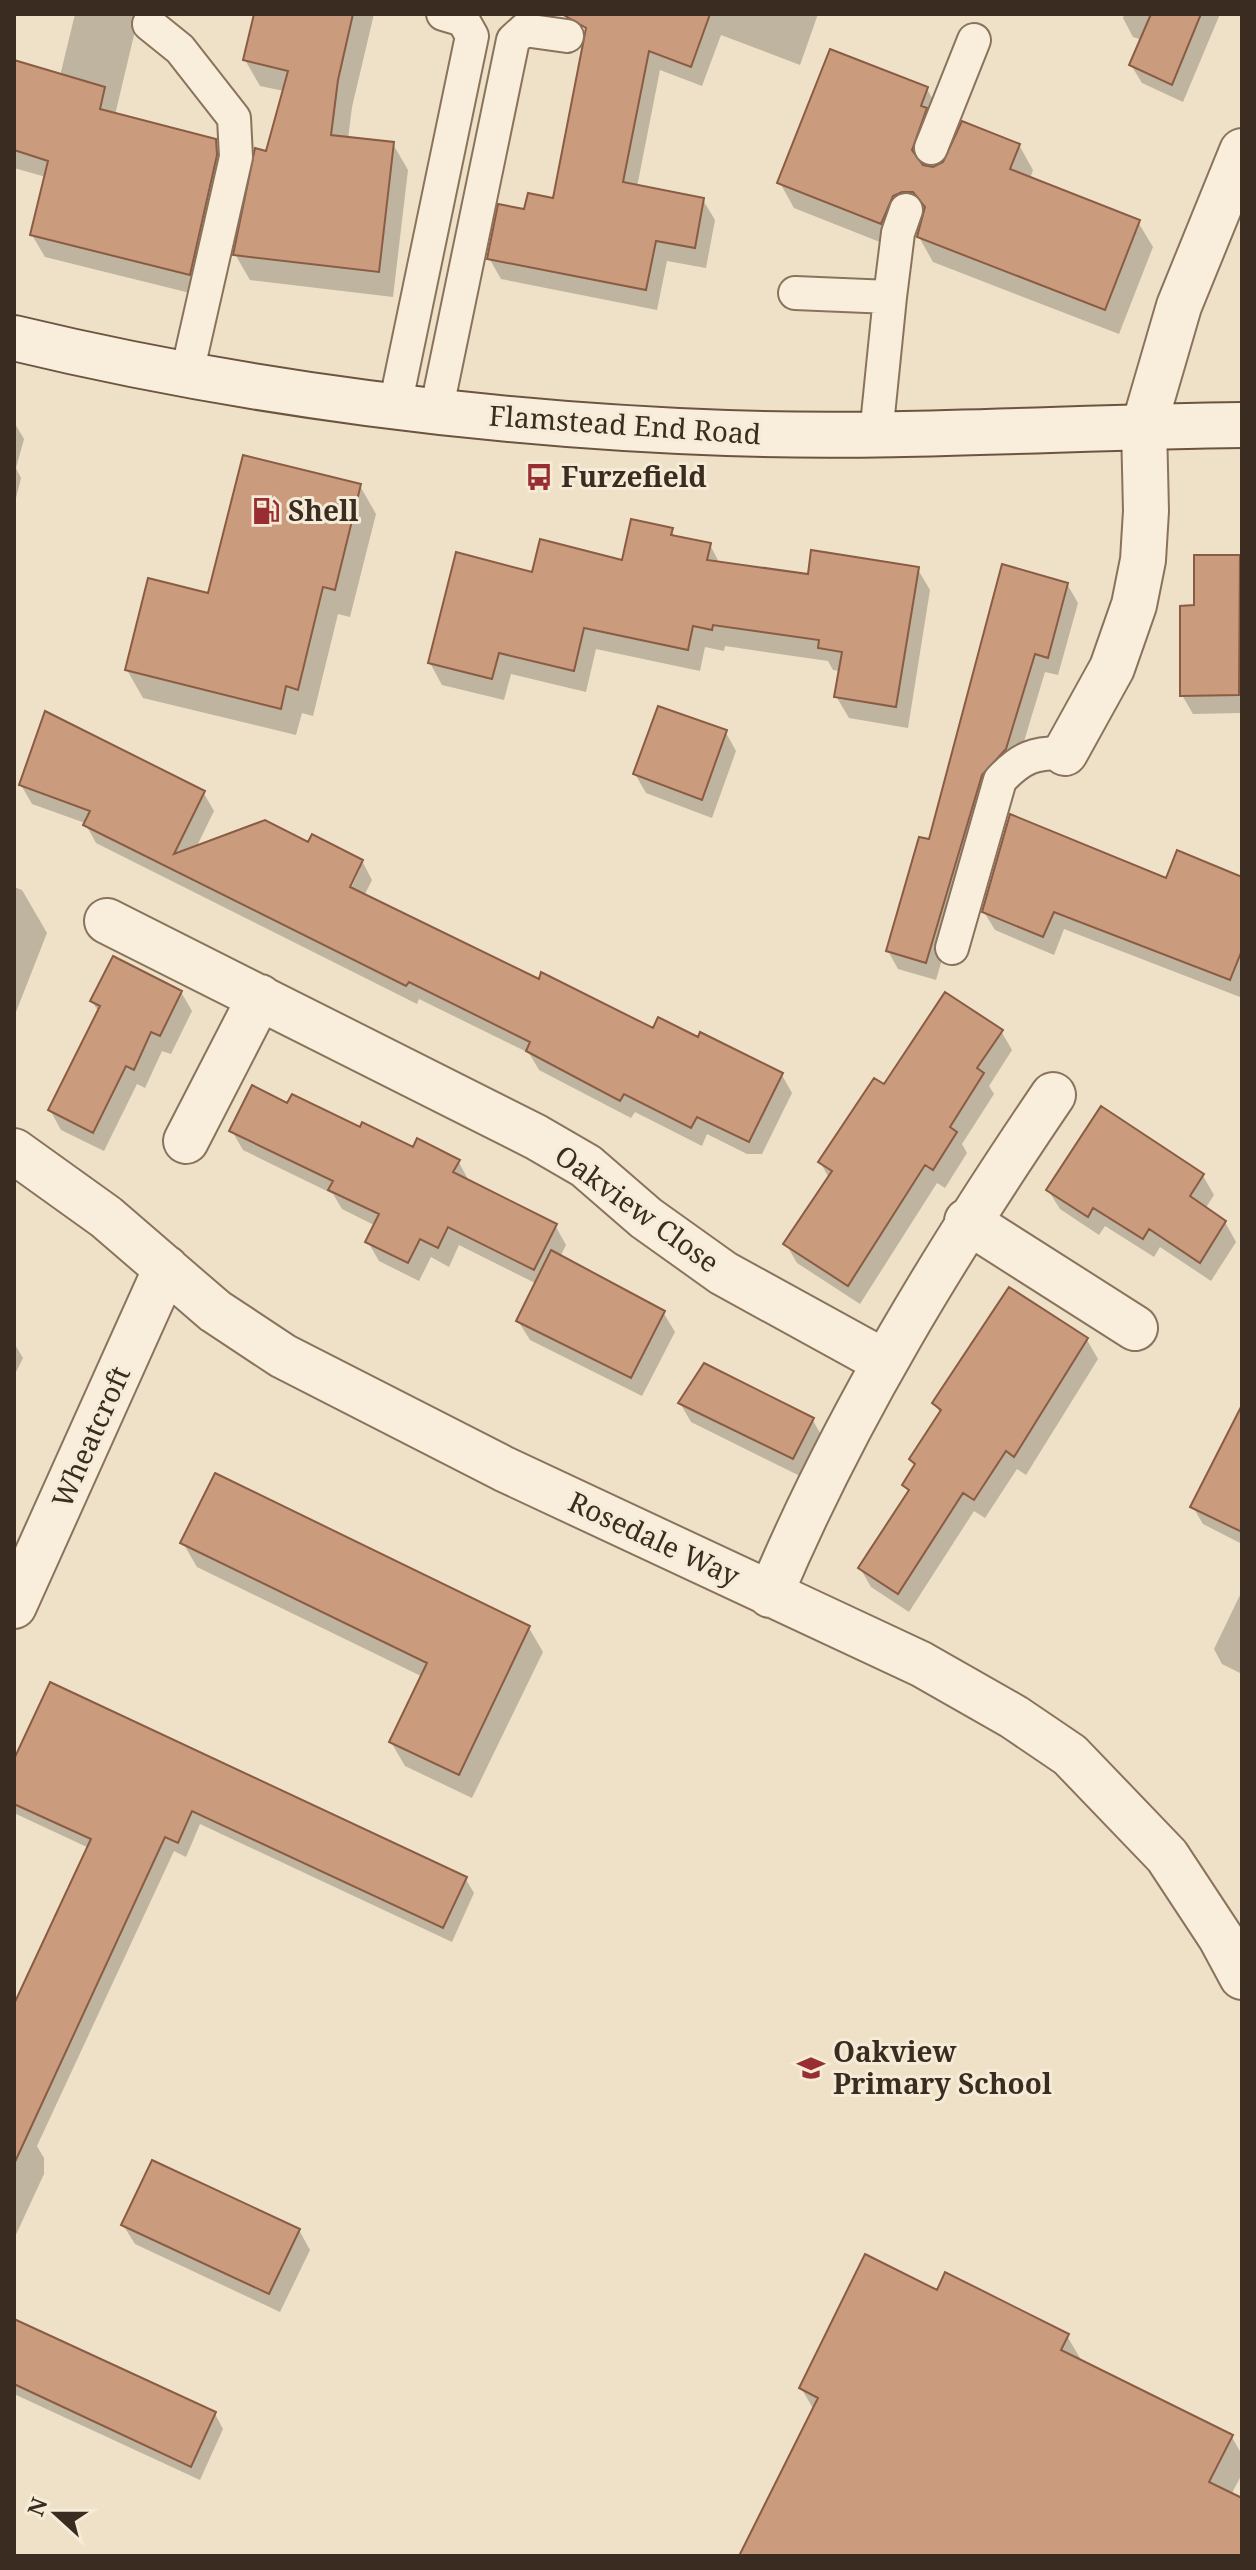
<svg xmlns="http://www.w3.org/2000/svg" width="1256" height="2570" font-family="'Noto Serif',serif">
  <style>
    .shadow { fill: #0003; fill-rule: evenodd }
    .building { fill: #cb9b7e; stroke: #895c43; stroke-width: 2 }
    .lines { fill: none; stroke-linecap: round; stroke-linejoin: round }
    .lane-casing { stroke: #8a735c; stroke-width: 36 }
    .street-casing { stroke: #8a735c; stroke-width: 48 }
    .secondary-casing { stroke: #6c5440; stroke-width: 48 }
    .lane { stroke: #f9eedb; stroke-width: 32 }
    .street { stroke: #f9eedb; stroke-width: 44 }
    .secondary { stroke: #f9eedb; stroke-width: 44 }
    .labels { text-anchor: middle; stroke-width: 6; stroke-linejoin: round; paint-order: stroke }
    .street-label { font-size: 28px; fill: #3a2c20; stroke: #f5ebd7 }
    .poi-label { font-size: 28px; font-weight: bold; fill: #3a2c20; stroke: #f5ebd7; text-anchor: start }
  </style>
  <rect width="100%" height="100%" fill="#eee1c7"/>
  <!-- shadow -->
  <path class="shadow" d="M 75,14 L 139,14 L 115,115 L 215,141 L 228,163 L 202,296 L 45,257 L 32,235 L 46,177 L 14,168 L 14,62 L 60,76 Z
    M 256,14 L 374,14 L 352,107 L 348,139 L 393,144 L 408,170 L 393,297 L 250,280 L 235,254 L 284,91 L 260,86 L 245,60 Z
    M 592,14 L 818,14 L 800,65 L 721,35 L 702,86 L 660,70 L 637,187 L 703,200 L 715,220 L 706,268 L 667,261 L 657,310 L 501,279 L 489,258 L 555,200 Z
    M 1124,14 L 1220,14 L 1183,102 L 1142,83 L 1131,65 L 1142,40 L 1133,37 L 1123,18 Z
    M 927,89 L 941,114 L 940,134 L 928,168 L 1019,145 L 1033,170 L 1030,179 L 1138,222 L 1153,247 L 1119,334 L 933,262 L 919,237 L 924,217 L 916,216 L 895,248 L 794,208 L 780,183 Z
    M 14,422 L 24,439 L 16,468 L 21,478 L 14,506 Z
    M 360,486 L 376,514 L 350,617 L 338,614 L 313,716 L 302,713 L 296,735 L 143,698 L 127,670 Z
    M 671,530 L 676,538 L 710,545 L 720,564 L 809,577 L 917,568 L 930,590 L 908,728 L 849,718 L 836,696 L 841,671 L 833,670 L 828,661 L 725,646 L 724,651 L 705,647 L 700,671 L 596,649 L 586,692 L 511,674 L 504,700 L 442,685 L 430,663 L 533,574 L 624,562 Z
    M 1196,557 L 1242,557 L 1242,713 L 1193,714 L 1182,695 L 1196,607 Z
    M 1067,584 L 1078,603 L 1058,675 L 1045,672 L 1016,768 L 991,794 L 936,980 L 898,969 L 888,951 L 930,841 Z
    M 725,731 L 736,751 L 712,818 L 646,793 L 635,774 Z
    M 21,785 L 203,792 L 214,811 L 196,848 L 309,844 L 362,861 L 372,880 L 364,896 L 540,982 L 654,1031 L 782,1075 L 792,1093 L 762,1154 L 747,1154 L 707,1134 L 702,1146 L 635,1112 L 631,1118 L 539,1070 L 529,1053 L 419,999 L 417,1004 L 96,843 L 85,823 L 32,804 ZM 356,869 L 360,869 L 347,897 L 343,895 Z
    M 1242,879 L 1240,997 L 1064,929 L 1054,955 L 995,930 L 984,912 L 1167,880 Z
    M 14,887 L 22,890 L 47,933 L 16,1012 Z
    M 181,992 L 192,1011 L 171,1054 L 162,1051 L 145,1088 L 137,1084 L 104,1151 L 61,1130 L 50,1110 L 99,1013 L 92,1001 Z
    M 1001,1031 L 1012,1050 L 989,1086 L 994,1094 L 962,1144 L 967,1153 L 945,1188 L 937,1183 L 860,1304 L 797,1263 L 786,1244 L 829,1178 L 820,1162 L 885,1087 Z
    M 288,1106 L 458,1161 L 469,1181 L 555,1225 L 566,1245 L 560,1257 L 663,1312 L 675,1332 L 642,1396 L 530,1340 L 518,1321 L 537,1284 L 459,1245 L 449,1267 L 431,1257 L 419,1281 L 379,1261 L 368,1242 L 376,1226 L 342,1209 L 333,1194 L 243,1150 L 232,1131 Z
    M 1203,1176 L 1214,1195 L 1205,1209 L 1225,1222 L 1236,1242 L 1211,1281 L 1160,1247 L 1154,1257 L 1105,1226 L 1099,1235 L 1060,1209 L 1048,1190 Z
    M 1087,1340 L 1098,1359 L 1026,1475 L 1017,1469 L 985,1518 L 974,1511 L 909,1612 L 871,1587 L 860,1568 L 909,1493 L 905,1485 L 915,1467 L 911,1459 L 941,1414 L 934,1403 Z
    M 14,1343 L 23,1358 L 14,1376 Z
    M 680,1403 L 812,1419 L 823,1438 L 804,1478 L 691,1422 Z
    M 1242,1407 L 1242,1544 L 1203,1524 L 1193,1507 Z
    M 183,1543 L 529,1628 L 543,1652 L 472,1798 L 405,1766 L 391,1742 L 423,1677 L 197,1567 Z
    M 1241,1593 L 1242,1593 L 1242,1674 L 1222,1664 L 1214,1649 Z
    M 14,1764 L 465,1878 L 474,1893 L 452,1942 L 200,1824 L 186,1857 L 174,1851 L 37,2146 L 44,2158 L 44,2174 L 14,2239 L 14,2009 L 89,1848 L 14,1813 Z
    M 123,2225 L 299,2230 L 310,2250 L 280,2312 L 135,2244 Z
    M 938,2293 L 1067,2336 L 1083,2363 L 1232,2437 L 1242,2455 L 1242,2474 L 1231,2495 L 1242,2500 L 1242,2556 L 741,2556 L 814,2410 L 801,2388 Z
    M 14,2321 L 215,2414 L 223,2429 L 200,2480 L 14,2394 Z"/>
  <!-- building -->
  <path class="building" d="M 254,14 L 353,14 L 338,80 L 331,135 L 394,142 L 379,272 L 233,255 L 255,148 L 266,151 L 288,71 L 243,60 Z
    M 562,14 L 710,14 L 691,67 L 649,51 L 623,182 L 704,198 L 695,248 L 656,241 L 646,290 L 487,259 L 498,204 L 524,209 L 528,193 L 553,198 L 586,28 Z
    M 1151,14 L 1201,14 L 1172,85 L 1129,65 Z
    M 830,49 L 928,87 L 921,106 L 927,108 L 912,150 L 923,165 L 933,167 L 943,162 L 962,121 L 1020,144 L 1010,169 L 1140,220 L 1105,310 L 917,237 L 925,207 L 913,192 L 902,192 L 893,196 L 881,224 L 777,183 Z
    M 14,60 L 105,87 L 100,109 L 216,139 L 217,155 L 190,275 L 30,235 L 48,161 L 14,150 Z
    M 243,455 L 361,484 L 335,590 L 323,587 L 298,690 L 286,686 L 281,709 L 125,670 L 148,578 L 208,593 Z
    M 631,519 L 673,528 L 671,535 L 711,543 L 707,560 L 808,574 L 811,550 L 919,567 L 896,707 L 834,697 L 842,652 L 818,648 L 819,640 L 713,625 L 712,630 L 693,626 L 688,650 L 584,628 L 574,671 L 499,653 L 492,679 L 428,663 L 456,552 L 532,572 L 540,539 L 622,560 Z
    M 1194,555 L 1240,555 L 1239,695 L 1180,696 L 1180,606 L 1194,605 Z
    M 1002,564 L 1068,583 L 1048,658 L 1035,654 L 1006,749 L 982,775 L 926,963 L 886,951 L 919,837 L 929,839 Z
    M 658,706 L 727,730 L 702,800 L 633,774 Z
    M 45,711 L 205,791 L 174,854 L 265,820 L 308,842 L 312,834 L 363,860 L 350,887 L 539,979 L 541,972 L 653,1028 L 658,1017 L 698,1037 L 700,1032 L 783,1073 L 749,1142 L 697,1117 L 691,1128 L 624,1094 L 620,1101 L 526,1051 L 530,1042 L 409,982 L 406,986 L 83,825 L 90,811 L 19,785 Z
    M 1010,814 L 1166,878 L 1177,850 L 1242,877 L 1242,950 L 1230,980 L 1054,912 L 1043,937 L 982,912 Z
    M 113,956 L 182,991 L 160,1036 L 151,1032 L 134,1070 L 126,1066 L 93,1133 L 48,1110 L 100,1006 L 90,1001 Z
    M 945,992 L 1003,1030 L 977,1068 L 984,1073 L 950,1127 L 957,1132 L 933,1170 L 925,1165 L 848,1286 L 783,1244 L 832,1171 L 818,1162 L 874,1078 L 884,1084 Z
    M 252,1085 L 287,1103 L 292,1094 L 360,1127 L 362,1122 L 413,1147 L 417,1138 L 460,1160 L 453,1172 L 557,1224 L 534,1270 L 448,1227 L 438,1248 L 420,1239 L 408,1263 L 365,1242 L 379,1214 L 328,1190 L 333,1181 L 229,1131 Z
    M 1101,1106 L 1204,1174 L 1190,1196 L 1226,1221 L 1200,1263 L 1149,1229 L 1143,1239 L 1093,1208 L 1088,1217 L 1046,1190 Z
    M 551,1250 L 665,1311 L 631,1378 L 516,1321 Z
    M 1009,1287 L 1088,1338 L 1014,1457 L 1006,1451 L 974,1500 L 963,1493 L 898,1594 L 858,1568 L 909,1490 L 902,1485 L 915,1464 L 909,1459 L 941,1410 L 932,1403 Z
    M 704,1363 L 814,1418 L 793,1459 L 678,1403 Z
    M 1242,1405 L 1242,1532 L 1190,1507 Z
    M 215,1473 L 530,1626 L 459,1775 L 389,1742 L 427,1663 L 180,1543 Z
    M 50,1682 L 467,1877 L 443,1928 L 192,1811 L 178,1843 L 165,1837 L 14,2164 L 14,2004 L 91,1839 L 14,1804 L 14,1759 Z
    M 152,2160 L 300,2229 L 269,2294 L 121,2225 Z
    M 865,2254 L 937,2290 L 945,2272 L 1069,2334 L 1061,2350 L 1233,2435 L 1209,2482 L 1242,2498 L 1242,2556 L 739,2556 L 818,2398 L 799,2388 Z
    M 14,2319 L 216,2412 L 191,2467 L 14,2384 Z"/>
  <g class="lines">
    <!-- lane casing -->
    <g class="lane-casing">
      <path id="lane" d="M 149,24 L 180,49 L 234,118 L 236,157 L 187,373
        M 931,148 L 974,40
        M 795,293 L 890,297 L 876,435
        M 890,297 L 898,233 L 906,210
        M 395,406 L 472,36 L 463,20 L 443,14
        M 436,412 L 513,40 L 524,30 L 567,36
        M 952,948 L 1000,780 C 1021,758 1034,752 1065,753"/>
    </g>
    <!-- street casing -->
    <g class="street-casing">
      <path id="street" d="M 1065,753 L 1112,668 L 1134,605 L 1143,560 L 1146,511 L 1144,426 L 1179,306 L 1242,151
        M 107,921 L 536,1137 L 586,1166 L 646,1218 L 723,1273 L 883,1361
        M 186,1141 L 260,997
        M 14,1151 L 106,1217 L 215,1311 L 283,1356 L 504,1469 L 921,1664 L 1014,1717 L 1070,1755 L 1167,1856 L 1221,1938 L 1242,1977
        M 967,1221 L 1135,1328
        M 770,1595 C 845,1417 945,1254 1053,1095
        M 14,1606 L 166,1268"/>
    </g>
    <!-- secondary casing -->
    <g class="secondary-casing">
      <path id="secondary" d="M 14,338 C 242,393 492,425 727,433 C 899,439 1070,427 1242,425"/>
    </g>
    <!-- lane -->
    <use href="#lane" class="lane"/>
    <!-- street -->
    <use href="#street" class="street"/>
    <!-- secondary -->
    <use href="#secondary" class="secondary"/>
  </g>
  <!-- icons -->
  <defs>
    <g id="bus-bare" transform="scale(2.16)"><path d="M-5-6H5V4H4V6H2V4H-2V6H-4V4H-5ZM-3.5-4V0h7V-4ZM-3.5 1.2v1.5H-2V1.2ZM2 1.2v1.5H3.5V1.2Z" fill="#982d32" stroke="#f5ebd7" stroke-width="2.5" paint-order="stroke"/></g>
    <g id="fuel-bare" transform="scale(2.16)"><path d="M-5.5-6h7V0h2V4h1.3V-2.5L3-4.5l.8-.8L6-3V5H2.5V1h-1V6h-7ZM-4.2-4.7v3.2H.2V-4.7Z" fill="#982d32" stroke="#f5ebd7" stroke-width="2.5" paint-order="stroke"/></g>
    <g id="school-bare" transform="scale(2.16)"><path d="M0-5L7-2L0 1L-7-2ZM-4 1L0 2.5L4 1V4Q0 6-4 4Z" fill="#982d32" stroke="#f5ebd7" stroke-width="2.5" paint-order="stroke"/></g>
  </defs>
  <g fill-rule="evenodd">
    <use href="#bus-bare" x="539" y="477"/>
    <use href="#fuel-bare" x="266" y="511"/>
    <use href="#school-bare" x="811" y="2068"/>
  </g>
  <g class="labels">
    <!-- street labels -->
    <g class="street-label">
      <text transform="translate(625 425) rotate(4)" y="10">Flamstead End Road</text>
      <text transform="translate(637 1209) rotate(36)" y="10">Oakview Close</text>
      <text transform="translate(91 1437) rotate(-66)" y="10">Wheatcroft</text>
      <text transform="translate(654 1539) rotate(25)" y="10">Rosedale Way</text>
    </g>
    <!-- poi labels -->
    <g class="poi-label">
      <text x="561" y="487">Furzefield</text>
      <text x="288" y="521">Shell</text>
      <text x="833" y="2062">Oakview<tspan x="833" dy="32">Primary School</tspan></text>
    </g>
  </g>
  <!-- border -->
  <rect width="1256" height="2570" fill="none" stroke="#3a2c20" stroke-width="32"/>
  <!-- north arrow -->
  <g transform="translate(56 2514) rotate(291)" stroke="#f5ebd7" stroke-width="6" paint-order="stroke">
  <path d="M0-6L14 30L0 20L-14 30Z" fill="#3a2c20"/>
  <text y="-12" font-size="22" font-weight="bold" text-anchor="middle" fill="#3a2c20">N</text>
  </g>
</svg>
